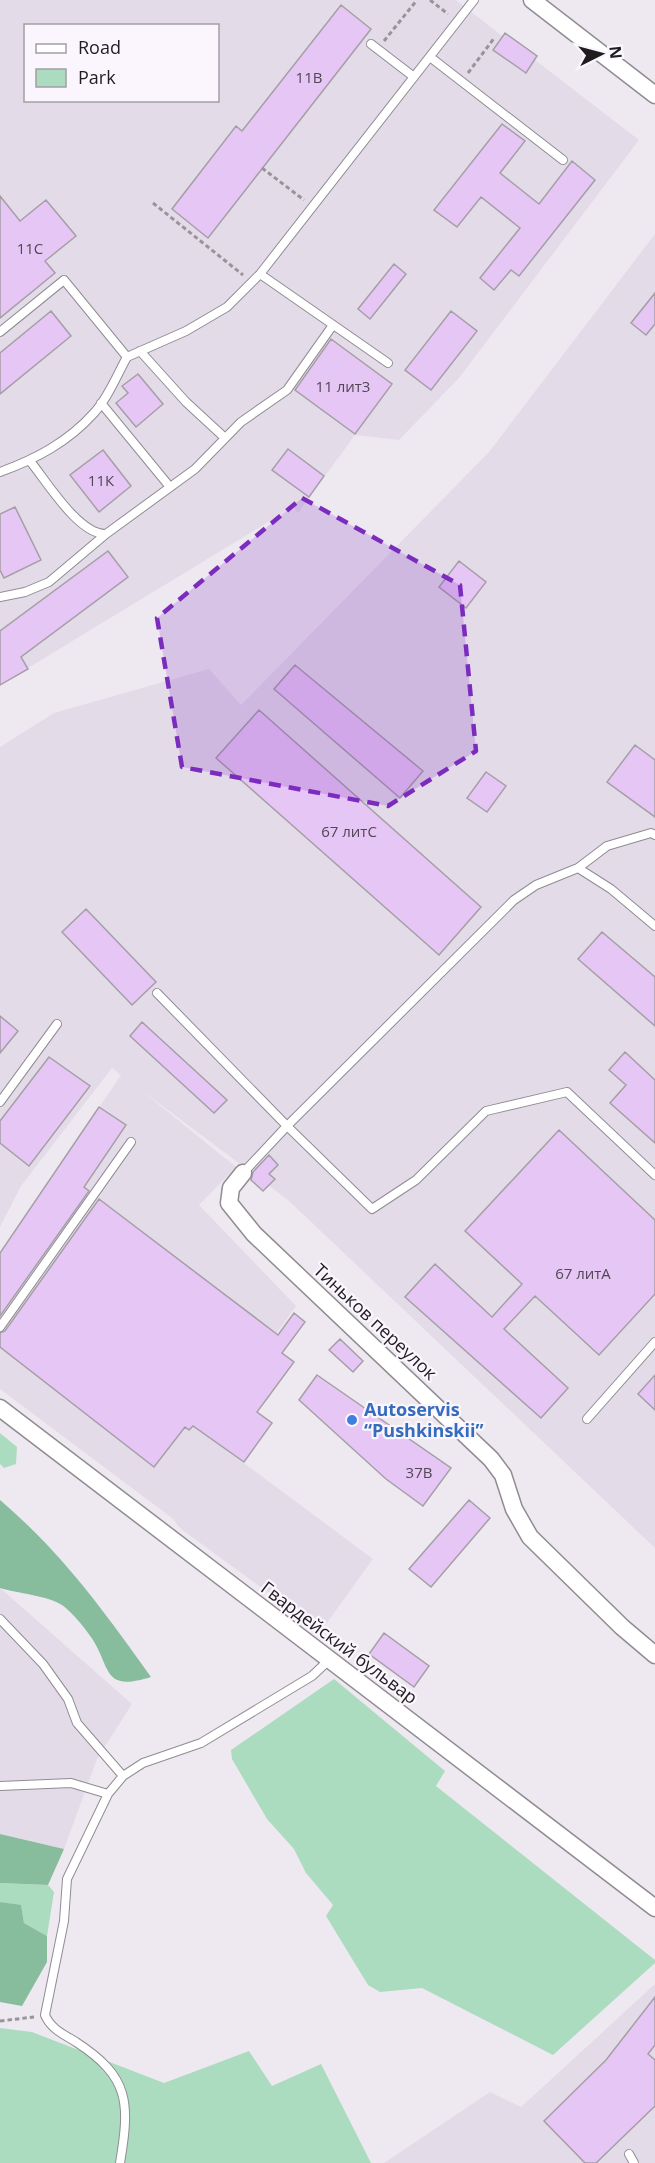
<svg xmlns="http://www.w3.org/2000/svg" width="655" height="2163" font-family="'Open Sans',sans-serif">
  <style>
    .built { fill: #e4dbe9; fill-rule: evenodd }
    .green { fill: #acdcbf }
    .forest { fill: #87bc9d }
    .building { fill: #e6c6f4; stroke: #a49fa6; stroke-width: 1.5 }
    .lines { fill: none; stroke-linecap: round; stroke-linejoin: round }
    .lane-casing { stroke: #908c92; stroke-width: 10 }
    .street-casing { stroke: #908c92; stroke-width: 19 }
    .path { stroke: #98949a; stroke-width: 3; stroke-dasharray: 4.5 3; stroke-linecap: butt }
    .lane { stroke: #fff; stroke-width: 8 }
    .street { stroke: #fff; stroke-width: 16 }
    .marked { fill: #7b2cbf; fill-opacity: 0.2; stroke: #7b2cbf; stroke-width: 4.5; stroke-dasharray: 12 8; stroke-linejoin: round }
    .shop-dot { fill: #3f7fe0; stroke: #fbf6fd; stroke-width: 2 }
    .labels { text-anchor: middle; stroke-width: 4.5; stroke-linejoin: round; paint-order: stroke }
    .number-label { font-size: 15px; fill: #514755 }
    .street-label { font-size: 18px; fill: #1f1d20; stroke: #fbf6fd }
    .shop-label { font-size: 18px; font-weight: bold; fill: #366cbe; stroke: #fbf6fd; text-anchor: start }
  </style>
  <rect width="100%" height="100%" fill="#eee9f0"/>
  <!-- built -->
  <path class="built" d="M 0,0 L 456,0 L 502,36 L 505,33 L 538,56 L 535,60 L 639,140 L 459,378 L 399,440 L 355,435 L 298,513 L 293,507 L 0,685 ZM 26,26 L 218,26 L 218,100 L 26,100 Z
    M 655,234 L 655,1548 L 288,1200 L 141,1090 L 236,1167 L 199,1205 L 296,1306 L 205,1434 L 373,1559 L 321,1631 L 181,1529 L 172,1518 L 0,1389 L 0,1253 L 121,1075 L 112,1068 L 21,1186 L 0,1227 L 0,747 L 54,713 L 209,669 L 241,705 L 489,452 Z
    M 0,1588 L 132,1704 L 97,1759 L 64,1849 L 0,1834 Z
    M 655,1984 L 655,2163 L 384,2163 L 490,2092 L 521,2107 Z"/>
  <!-- green -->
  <path class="green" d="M 0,1433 L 17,1447 L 16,1464 L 4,1468 L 0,1464 Z
    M 334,1679 L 445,1771 L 436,1786 L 655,1960 L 655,1963 L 553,2055 L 422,1988 L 380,1992 L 368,1985 L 326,1916 L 333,1905 L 306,1873 L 294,1849 L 267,1819 L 232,1759 L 231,1750 Z
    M 0,1883 L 48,1885 L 54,1892 L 47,1936 L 24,1923 L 21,1906 L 0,1902 Z
    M 0,2028 L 32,2032 L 164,2083 L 249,2051 L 272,2086 L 321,2064 L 371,2163 L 0,2163 Z"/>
  <!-- forest -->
  <path class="forest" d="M 0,1500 C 62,1553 104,1611 151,1677 C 103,1692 111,1669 93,1640 C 86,1629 72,1612 62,1605 C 49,1596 16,1593 0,1588 Z
    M 0,1834 L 64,1849 L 48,1885 L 0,1883 Z
    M 0,1902 L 21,1905 L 24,1923 L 47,1936 L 47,1962 L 22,2006 L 0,2002 Z"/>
  <!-- building -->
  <path class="building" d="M 341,5 L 371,29 L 208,238 L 172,209 L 236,126 L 242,131 Z
    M 505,33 L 537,56 L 526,73 L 493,50 Z
    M 502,124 L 525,141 L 500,173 L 539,204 L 572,161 L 595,180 L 519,276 L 511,270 L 494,290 L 480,278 L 520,228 L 481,197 L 457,227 L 434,210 Z
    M 0,196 L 20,221 L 46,200 L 76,236 L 45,261 L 55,273 L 0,318 Z
    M 394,264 L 406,274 L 370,319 L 358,309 Z
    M 655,293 L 655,324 L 646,335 L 631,323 Z
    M 51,311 L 71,336 L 0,394 L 0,353 Z
    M 451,311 L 477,331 L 431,390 L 405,370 Z
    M 331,339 L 392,384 L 355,434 L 295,390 Z
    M 138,374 L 163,404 L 136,427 L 116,403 L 128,393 L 122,386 Z
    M 288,449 L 324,476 L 309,497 L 272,470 Z
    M 103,450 L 131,486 L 99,512 L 70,475 Z
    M 15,507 L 41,560 L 4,578 L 0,570 L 0,514 Z
    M 108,551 L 128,577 L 21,657 L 28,669 L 0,685 L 0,631 Z
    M 459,561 L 486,582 L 466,608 L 439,587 Z
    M 295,665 L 423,771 L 400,798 L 274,689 Z
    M 259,710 L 481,907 L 439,955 L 216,758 Z
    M 635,745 L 655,760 L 655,817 L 607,782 Z
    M 486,772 L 506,786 L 487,812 L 467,798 Z
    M 86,909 L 156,982 L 132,1005 L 62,932 Z
    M 602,932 L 655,977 L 655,1026 L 578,959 Z
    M 0,1016 L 18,1031 L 0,1053 Z
    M 142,1022 L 227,1100 L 214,1113 L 130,1036 Z
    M 625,1052 L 655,1080 L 655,1143 L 610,1103 L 626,1085 L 609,1070 Z
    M 49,1057 L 90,1086 L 29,1166 L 0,1143 L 0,1121 Z
    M 99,1107 L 126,1125 L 84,1187 L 89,1191 L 0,1316 L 0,1253 Z
    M 559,1130 L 655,1220 L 655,1294 L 599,1355 L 535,1296 L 504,1329 L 568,1388 L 541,1418 L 405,1297 L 435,1264 L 492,1317 L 522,1284 L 465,1231 Z
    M 269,1155 L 278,1165 L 269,1174 L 275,1179 L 263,1191 L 251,1180 L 253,1172 Z
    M 99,1199 L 278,1335 L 294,1313 L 305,1322 L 282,1353 L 294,1362 L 257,1412 L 272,1423 L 244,1462 L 193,1426 L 189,1430 L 185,1427 L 154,1467 L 0,1347 L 0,1333 L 5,1331 Z
    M 340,1339 L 363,1361 L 353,1372 L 329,1350 Z
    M 317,1375 L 451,1468 L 423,1506 L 386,1479 L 299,1400 Z
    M 655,1375 L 655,1410 L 638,1394 Z
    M 469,1500 L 490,1518 L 431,1587 L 409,1569 Z
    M 384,1633 L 429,1666 L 414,1687 L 369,1654 Z
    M 655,1997 L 655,2045 L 648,2054 L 655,2060 L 655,2106 L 596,2163 L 585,2163 L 544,2121 L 606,2060 Z"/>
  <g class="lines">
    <!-- lane casing -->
    <g class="lane-casing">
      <path id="lane" d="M 371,44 L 414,77
        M 430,57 L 563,160
        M 260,274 L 388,363
        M 0,332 L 64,280 L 127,357 C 117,375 108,398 94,413 C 68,442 36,459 0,472
        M 140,351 L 186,402 L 225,438
        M 127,357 L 186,331 L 227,307 L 260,274 L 474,0
        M 101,403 L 170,487
        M 30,461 C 47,482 79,535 106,534 L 195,469 L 241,422 L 287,390 L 333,325
        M 0,597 L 25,592 L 49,582 L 106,534
        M 578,868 L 611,889 L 655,926
        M 157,993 L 287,1126 L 514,900 L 536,885 L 578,868 L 607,846 L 651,833 L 655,835
        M 0,1102 L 57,1024
        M 243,1173 L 287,1126 L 372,1209 L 416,1180 L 486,1111 L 567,1092 L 655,1175
        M 0,1327 L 131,1142
        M 587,1419 L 655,1342
        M 0,1619 L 43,1664 L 68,1699 L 77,1723 L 123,1776
        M 0,1786 L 71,1783 L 108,1794
        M 629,2154 L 634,2163
        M 120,2163 C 130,2103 130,2077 76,2042 C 63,2034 51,2029 45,2015 L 64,1921 L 67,1879 L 108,1794 L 123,1776 L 143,1763 L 201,1743 L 312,1676 L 329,1660"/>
    </g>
    <!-- street casing -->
    <g class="street-casing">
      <path id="street" d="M 532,0 L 655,95
        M 243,1173 L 231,1188 L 229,1203 L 254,1234 L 491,1459 L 503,1475 L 514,1509 L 530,1537 L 622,1627 L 655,1655
        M 0,1408 L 655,1908"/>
    </g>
    <!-- path -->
    <path class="path" d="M 430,0 L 448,14
      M 384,41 L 417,0
      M 468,73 L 495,37
      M 262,168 L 304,200
      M 153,203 L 243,275
      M 0,2021 L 34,2017"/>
    <!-- lane -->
    <use href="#lane" class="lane"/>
    <!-- street -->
    <use href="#street" class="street"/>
  </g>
  <!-- marked area -->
  <path class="marked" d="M 302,498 L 460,585 L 476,751 L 388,806 L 182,767 L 157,618 Z"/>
  <!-- markers -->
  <circle class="shop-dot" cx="352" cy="1420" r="6"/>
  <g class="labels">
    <!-- number labels -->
    <g class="number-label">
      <text x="309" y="83">11В</text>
      <text x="30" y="254">11С</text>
      <text x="343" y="392">11 лит3</text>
      <text x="101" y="486">11К</text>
      <text x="349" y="837">67 литС</text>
      <text x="583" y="1279">67 литА</text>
      <text x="419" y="1478">37В</text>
    </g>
    <!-- street labels -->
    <g class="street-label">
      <text transform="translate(375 1322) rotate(43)" y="6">Тиньков переулок</text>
      <text transform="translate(339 1643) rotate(37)" y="6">Гвардейский бульвар</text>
    </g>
    <!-- shop labels -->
    <g class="shop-label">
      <text x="364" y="1416">Autoservis<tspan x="364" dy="21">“Pushkinskii”</tspan></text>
    </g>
  </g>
  <!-- legend -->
  <rect x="24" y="24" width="195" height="78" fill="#fbf6fd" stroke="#a39fa5" stroke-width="1.5"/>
  <rect x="36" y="44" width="30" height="9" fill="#ffffff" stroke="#a39fa5" stroke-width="1.5"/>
  <text x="78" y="54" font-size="18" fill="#1f1d20">Road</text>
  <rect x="36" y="69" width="30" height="18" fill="#acdcbf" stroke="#a39fa5" stroke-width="1.5"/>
  <text x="78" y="84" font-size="18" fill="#1f1d20">Park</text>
  <!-- north arrow -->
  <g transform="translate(601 54) rotate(84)" stroke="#fbf6fd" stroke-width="4.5" paint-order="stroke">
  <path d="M0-4.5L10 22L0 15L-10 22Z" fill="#1f1d20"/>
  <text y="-9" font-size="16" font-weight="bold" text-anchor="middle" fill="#1f1d20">N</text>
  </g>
</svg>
